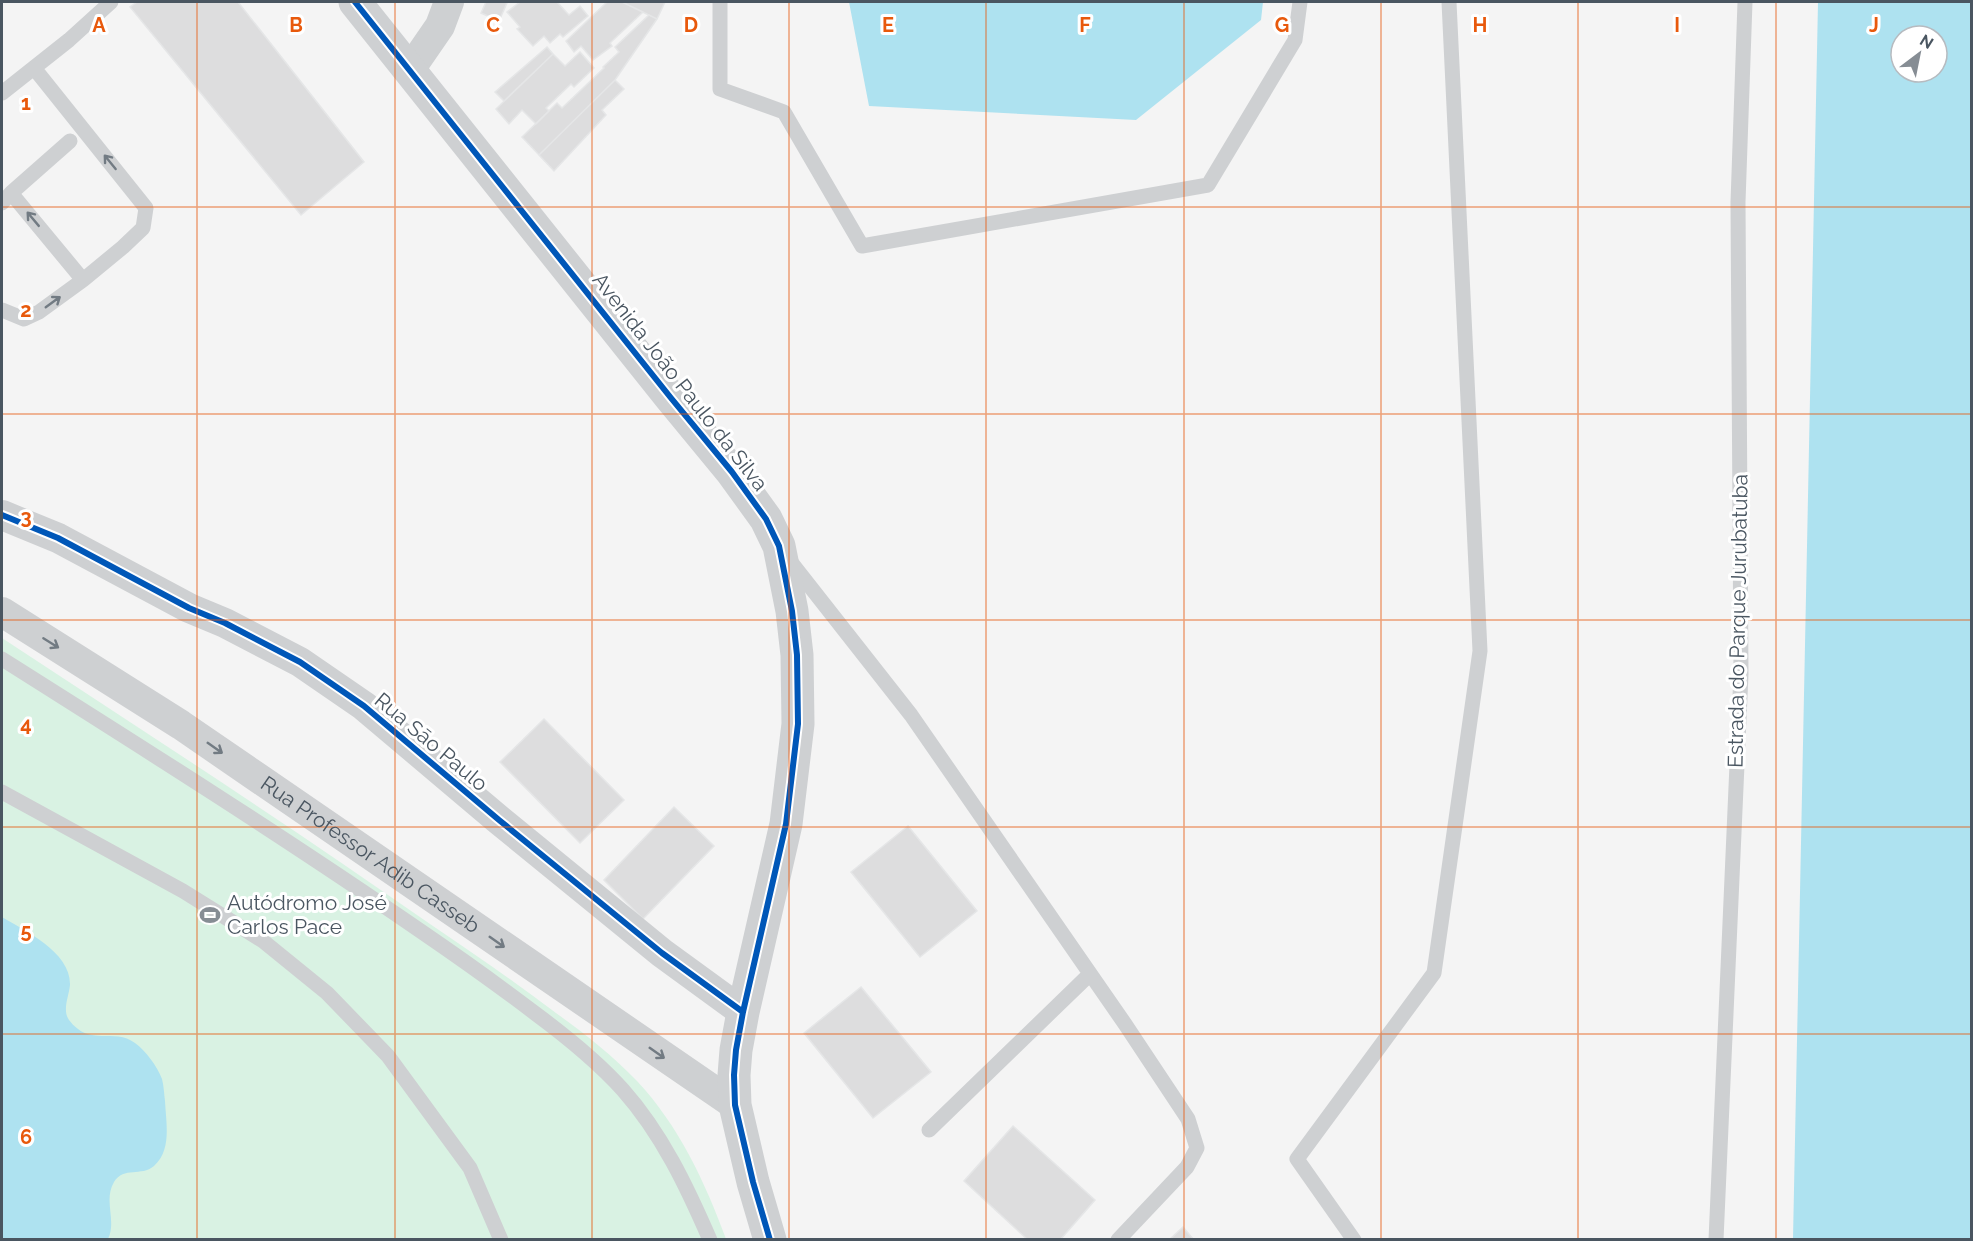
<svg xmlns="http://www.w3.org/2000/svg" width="1973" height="1241" font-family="Raleway,sans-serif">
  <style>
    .green { fill: #d9f2e3 }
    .water { fill: #aee2f0; fill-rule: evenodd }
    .building { fill: #ddddde; stroke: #e5e6e7; stroke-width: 1.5 }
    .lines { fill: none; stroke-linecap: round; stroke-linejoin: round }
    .service { stroke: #ced0d2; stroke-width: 15 }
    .minor { stroke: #ced0d2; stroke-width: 30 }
    .tertiary { stroke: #ced0d2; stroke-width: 33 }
    .cycleway-casing { stroke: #fff; stroke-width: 10 }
    .cycleway { stroke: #0057b8; stroke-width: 6 }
    .oneway { stroke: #727b83 }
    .grid { fill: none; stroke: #e8590c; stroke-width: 1.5; stroke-opacity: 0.55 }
    .labels { text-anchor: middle; stroke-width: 6; stroke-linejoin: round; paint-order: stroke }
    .street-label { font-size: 21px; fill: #4a5661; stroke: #fff }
    .poi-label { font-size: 21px; fill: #4a5661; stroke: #fff; text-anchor: start }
    .grid-label { font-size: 20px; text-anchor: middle; font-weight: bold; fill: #e8590c; stroke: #fff; stroke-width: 6; stroke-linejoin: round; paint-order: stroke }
  </style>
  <rect width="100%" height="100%" fill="#f4f4f4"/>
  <!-- green -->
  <path class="green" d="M 2,638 C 145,732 289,825 430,924 C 473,953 515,982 556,1013 C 585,1034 612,1055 637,1081 C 679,1126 705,1182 726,1239 L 2,1239 Z"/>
  <!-- water -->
  <path class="water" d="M 849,2 L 1263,2 L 1261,20 L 1136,120 L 869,106 Z
    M 1818,2 L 1971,2 L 1971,1239 L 1793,1239 ZM 1901,36 L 1937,36 L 1937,72 L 1901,72 Z
    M 2,917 C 25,931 71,952 70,985 C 69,996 62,1010 69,1020 C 90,1048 114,1027 135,1043 C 146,1051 157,1066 162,1079 C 164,1087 164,1094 165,1101 C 166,1123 172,1150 154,1166 C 141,1177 124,1166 114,1182 C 103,1201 117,1220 108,1239 L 2,1239 Z"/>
  <!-- building -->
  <path class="building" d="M 137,2 L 238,2 L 364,162 L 301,215 L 130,7 Z
    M 486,2 L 504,2 L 507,3 L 499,21 L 481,13 Z
    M 520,2 L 557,2 L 569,15 L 580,6 L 588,16 L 563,37 L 560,34 L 550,43 L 544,36 L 533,46 L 517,29 L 520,27 L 507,12 Z
    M 607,2 L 622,2 L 643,12 L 610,43 L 612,46 L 593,60 L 581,46 L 574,52 L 566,41 Z
    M 622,2 L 665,2 L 657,19 Z
    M 649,15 L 657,19 L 615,80 L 539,155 L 522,137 L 557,103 L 562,108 L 604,68 L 603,67 L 619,52 L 615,47 Z
    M 547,47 L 553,54 L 504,101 L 495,92 Z
    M 580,52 L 594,68 L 574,87 L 571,84 L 546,108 L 549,111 L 536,124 L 522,110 L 509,124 L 496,109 L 553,54 L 565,66 Z
    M 615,80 L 624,89 L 602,110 L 606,115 L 554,171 L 539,155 Z
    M 544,719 L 624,800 L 580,843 L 500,762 Z
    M 674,807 L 714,846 L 643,919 L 604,880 Z
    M 908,826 L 977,911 L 920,957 L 851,872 Z
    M 861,987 L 931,1072 L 873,1118 L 804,1033 Z
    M 1013,1126 L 1095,1200 L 1060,1240 L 1028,1240 L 964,1181 Z
    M 1183,1227 L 1194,1240 L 1169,1240 Z"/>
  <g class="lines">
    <!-- service -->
    <path class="service" d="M 720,2 L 720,89 L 784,112 L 862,246 L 1208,185 L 1295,40 L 1300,2
      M 2,93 L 69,40 L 111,2
      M 11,193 L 70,141
      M 2,203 L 11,193 L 83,280
      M 2,310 L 24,319 L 39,312 L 83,280 L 123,247 L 143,228 L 146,208 L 34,68
      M 790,561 L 911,715 L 1125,1024 L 1188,1119 L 1197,1148 L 1187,1167 L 1118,1240
      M 2,659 C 143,748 284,837 422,932 C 460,958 498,985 536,1014 C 567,1037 597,1061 623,1090 C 662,1134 687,1187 710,1240
      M 2,792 L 183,891 L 263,941 L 327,993 L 388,1056 L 470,1168 L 501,1240
      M 929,1130 L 1090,974
      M 1354,1240 L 1297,1159 L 1434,973 L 1480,651 L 1449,2
      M 1716,1240 L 1741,674 L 1738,202 L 1745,2"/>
    <!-- minor -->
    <g class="minor">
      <path d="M 409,71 L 440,26 L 449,2"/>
      <path d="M 2,515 L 58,538 L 189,608 L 225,623 L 300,662 L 364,706 L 499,820 L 662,953 L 743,1012"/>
      <path id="s1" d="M 2,612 L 181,725 L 735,1105"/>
    </g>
    <!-- tertiary -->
    <path class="tertiary" d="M 355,2 L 671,398 L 732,472 L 766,519 L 779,546 L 792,611 L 797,655 L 798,724 L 786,824 L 743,1012 L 736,1050 L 734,1075 L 735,1105 L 753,1182 L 770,1240"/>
    <!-- cycleway casing -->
    <g class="cycleway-casing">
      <path id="cycleway" d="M 355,2 L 671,398 L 732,472 L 766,519 L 779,546 L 792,611 L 797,655 L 798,724 L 786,824 L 743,1012 L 736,1050 L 734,1075 L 735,1105 L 753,1182 L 770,1240
        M 2,515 L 58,538 L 189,608 L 225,623 L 300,662 L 364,706 L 499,820 L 662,953 L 743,1012"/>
    </g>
    <!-- cycleway -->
    <use href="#cycleway" class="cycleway"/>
  </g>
  <!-- one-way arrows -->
  <defs><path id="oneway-shaft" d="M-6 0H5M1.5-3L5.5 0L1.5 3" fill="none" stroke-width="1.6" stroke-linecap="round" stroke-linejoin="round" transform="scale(1.5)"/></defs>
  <g class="oneway">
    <use href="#oneway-shaft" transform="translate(110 162) rotate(-129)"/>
    <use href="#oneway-shaft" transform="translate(33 219) rotate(-130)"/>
    <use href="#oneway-shaft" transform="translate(53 302) rotate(-36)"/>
    <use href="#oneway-shaft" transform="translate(51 643) rotate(32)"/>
    <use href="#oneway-shaft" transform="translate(215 748) rotate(35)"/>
    <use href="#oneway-shaft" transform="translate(497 942) rotate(35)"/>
    <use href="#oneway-shaft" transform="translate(657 1053) rotate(35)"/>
  </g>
  <!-- grid -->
  <path class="grid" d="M 197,2 L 197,1240M 395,2 L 395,1240M 592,2 L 592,1240M 789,2 L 789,1240M 986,2 L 986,1240M 1184,2 L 1184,1240M 1381,2 L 1381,1240M 1578,2 L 1578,1240M 1776,2 L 1776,1240M 2,207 L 1972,207M 2,414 L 1972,414M 2,620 L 1972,620M 2,827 L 1972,827M 2,1034 L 1972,1034"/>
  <!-- icons -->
  <defs>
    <g id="stadium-bare" transform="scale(1.62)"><path d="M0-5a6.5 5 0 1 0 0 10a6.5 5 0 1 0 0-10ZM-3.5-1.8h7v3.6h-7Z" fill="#868d94" stroke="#fff" stroke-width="2.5" paint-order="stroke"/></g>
  </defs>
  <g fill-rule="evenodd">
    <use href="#stadium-bare" x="210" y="915"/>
  </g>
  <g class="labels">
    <!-- street labels -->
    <g class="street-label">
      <text transform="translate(680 382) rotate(52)" y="7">Avenida João Paulo da Silva</text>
      <text transform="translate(1738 621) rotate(-89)" y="7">Estrada do Parque Jurubatuba</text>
      <text transform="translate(431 742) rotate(40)" y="7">Rua Sāo Paulo</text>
      <text dy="7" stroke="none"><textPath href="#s1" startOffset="441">Rua Professor Adib Casseb</textPath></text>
    </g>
    <!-- poi labels -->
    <g class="poi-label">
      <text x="227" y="910">Autódromo José<tspan x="227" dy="24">Carlos Pace</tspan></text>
    </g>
  </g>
  <g class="grid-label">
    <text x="99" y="32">A</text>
    <text x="296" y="32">B</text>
    <text x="493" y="32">C</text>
    <text x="691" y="32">D</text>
    <text x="888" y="32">E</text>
    <text x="1085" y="32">F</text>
    <text x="1282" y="32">G</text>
    <text x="1480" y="32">H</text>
    <text x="1677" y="32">I</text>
    <text x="1874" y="32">J</text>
    <text x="26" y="110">1</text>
    <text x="26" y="317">2</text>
    <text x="26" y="524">3</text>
    <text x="26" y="731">4</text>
    <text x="26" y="938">5</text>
    <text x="26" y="1144">6</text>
  </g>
  <!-- border -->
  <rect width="1973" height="1241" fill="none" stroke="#4a5661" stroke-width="6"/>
  <!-- north arrow -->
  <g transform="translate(1919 54) rotate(32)"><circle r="28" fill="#ffffff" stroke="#b7bbc0" stroke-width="1.5"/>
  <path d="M0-4.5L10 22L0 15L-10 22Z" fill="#868d94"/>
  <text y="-9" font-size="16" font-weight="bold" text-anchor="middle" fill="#4a5661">N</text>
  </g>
</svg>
